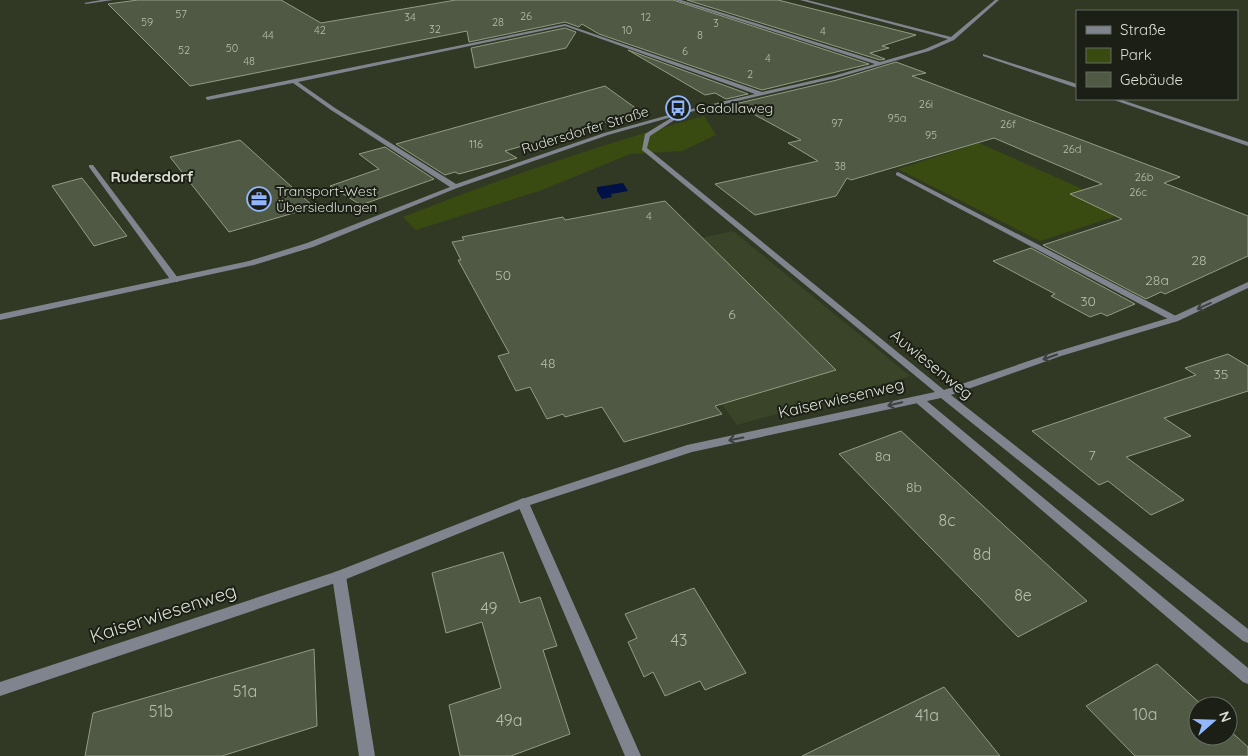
<svg xmlns="http://www.w3.org/2000/svg" width="1248" height="756" font-family="Quicksand,sans-serif">
  <style>
    .built { fill: #3a4429 }
    .green { fill: #394b10 }
    .water { fill: #001147 }
    .building { fill: #505943; stroke: #929c84 }
    .lines { fill: none; stroke-linecap: round; stroke-linejoin: round }
    .lane { fill: #7f848e; fill-rule: evenodd }
    .street { fill: #7f848e; fill-rule: evenodd }
    .oneway { stroke: #3e423f }
    .labels { text-anchor: middle; stroke-width: 4; stroke-linejoin: round; paint-order: stroke }
    .far-number-label { font-size: 11px; fill: #b8beae }
    .far-poi-label { font-size: 14px; fill: #dadfd2; stroke: #1b1f15; text-anchor: start }
    .far-street-label { font-size: 14px; fill: #dadfd2; stroke: #1b1f15 }
    .number-label { font-size: 14px; fill: #b8beae }
    .far-neighbourhood-label { font-size: 15px; font-weight: bold; fill: #dadfd2; stroke: #1b1f15 }
    .street-label { font-size: 16px; fill: #dadfd2; stroke: #1b1f15 }
    .near-number-label { font-size: 16px; fill: #b8beae }
    .near-street-label { font-size: 19px; fill: #dadfd2; stroke: #1b1f15 }
  </style>
  <rect width="100%" height="100%" fill="#313924"/>
  <!-- built -->
  <path class="built" d="M 733,231 L 910,376 L 737,425 L 616,257 Z"/>
  <!-- green -->
  <path class="green" d="M 704,116 L 716,135 L 682,151 L 630,154 L 542,190 L 416,230 L 403,217 C 502,178 602,144 704,116 Z
    M 979,143 L 1132,211 L 1040,241 L 898,169 Z"/>
  <!-- water -->
  <path class="water" d="M 623,183 L 628,191 L 611,194 L 612,197 L 602,199 L 597,191 L 597,187 Z"/>
  <!-- building -->
  <path class="building" d="M 138,0 L 281,0 L 321,23 L 456,0 L 673,0 L 869,64 L 762,90 L 599,34 L 582,24 L 579,27 L 565,22 L 469,42 L 467,31 L 190,86 L 108,4 Z
    M 687,0 L 778,0 L 916,35 L 882,46 L 889,48 L 870,53 L 885,59 L 880,60 Z
    M 565,28 L 576,32 L 566,48 L 475,68 L 471,48 Z
    M 628,50 L 748,94 L 726,99 L 715,93 L 705,95 Z
    M 896,62 L 926,73 L 912,76 L 1180,177 L 1164,183 L 1248,216 L 1248,256 L 1165,294 L 1161,292 L 1146,299 L 1043,245 L 1122,219 L 1070,194 L 1102,184 L 994,138 L 851,180 L 847,178 L 836,196 L 755,215 L 715,184 L 818,161 L 788,143 L 801,140 L 735,104 L 837,80 Z
    M 605,86 L 641,112 L 505,151 L 517,158 L 459,174 L 455,172 L 445,175 L 396,144 Z
    M 240,140 L 314,207 L 229,232 L 170,157 Z
    M 385,147 L 434,179 L 361,205 L 330,186 L 379,169 L 359,154 Z
    M 82,178 L 127,236 L 94,246 L 52,186 Z
    M 665,201 L 836,370 L 715,406 L 722,414 L 624,442 L 602,407 L 565,417 L 563,414 L 547,419 L 530,387 L 516,391 L 498,356 L 509,353 L 458,260 L 461,260 L 452,242 L 464,240 L 462,237 L 563,217 L 565,220 Z
    M 1031,248 L 1135,304 L 1107,316 L 1101,313 L 1090,317 L 1051,296 L 1055,294 L 993,261 Z
    M 1228,354 L 1248,366 L 1248,391 L 1164,418 L 1191,436 L 1126,457 L 1184,500 L 1151,515 L 1108,481 L 1099,485 L 1032,431 L 1196,375 L 1185,368 Z
    M 901,431 L 1087,601 L 1018,637 L 839,454 Z
    M 503,552 L 520,603 L 540,597 L 557,646 L 543,650 L 570,734 L 511,756 L 460,756 L 449,705 L 501,688 L 482,622 L 446,633 L 432,573 Z
    M 694,588 L 746,673 L 705,690 L 700,681 L 665,696 L 653,672 L 644,677 L 628,642 L 637,638 L 625,614 Z
    M 314,649 L 317,726 L 222,756 L 85,756 L 93,713 Z
    M 1157,664 L 1203,706 L 1198,706 L 1198,736 L 1228,736 L 1228,729 L 1248,747 L 1248,756 L 1135,756 L 1086,706 Z
    M 944,687 L 1000,756 L 802,756 Z"/>
  <g class="lines">
    <!-- lane -->
    <path class="lane" d="M 983,54 L 1077,84 L 1077,88 L 983,56 Z
      M 1111,99 L 1119,99 L 1248,142 L 1248,146 Z
      M 89,165 L 93,165 L 178,278 L 178,282 L 172,282 L 89,167 Z
      M 898,172 L 1178,317 L 1180,319 L 1175,322 L 1172,321 L 896,175 L 896,173 Z
      M 918,396 L 922,397 L 1248,668 L 1248,684 L 1243,682 L 914,401 L 913,399 L 914,397 Z
      M 523,498 L 527,500 L 529,503 L 641,756 L 625,756 L 517,503 L 519,500 Z
      M 339,571 L 344,572 L 346,576 L 375,756 L 359,756 L 332,576 L 334,572 Z"/>
    <!-- street -->
    <path class="street" d="M 101,0 L 113,0 L 86,4 L 84,3 Z
      M 675,0 L 681,0 L 880,62 L 925,49 L 948,39 L 800,0 L 807,0 L 951,37 L 995,0 L 999,0 L 954,40 L 929,51 L 836,78 L 686,113 L 608,135 L 457,188 L 313,247 L 254,265 L 0,320 L 0,314 L 249,261 L 307,243 L 450,187 L 331,110 L 293,83 L 208,100 L 206,99 L 206,97 L 565,24 L 762,92 L 833,76 L 875,64 ZM 565,26 L 755,94 L 683,111 L 604,133 L 456,184 L 335,108 L 298,82 Z
      M 671,118 L 676,119 L 650,136 L 647,148 L 944,390 L 1055,352 L 1172,317 L 1248,282 L 1248,288 L 1178,321 L 1061,356 L 951,395 L 1248,629 L 1248,643 L 1243,641 L 941,398 L 692,452 L 527,506 L 344,580 L 0,696 L 0,682 L 335,572 L 519,500 L 687,445 L 935,392 L 642,150 L 645,134 Z"/>
  </g>
  <!-- one-way arrows -->
  <defs><path id="oneway-shaft" d="M-6 0H5M1.5-3L5.5 0L1.5 3" fill="none" stroke-width="1.6" stroke-linecap="round" stroke-linejoin="round" transform="scale(1.25)"/></defs>
  <g class="oneway">
    <use href="#oneway-shaft" transform="translate(1204 306) rotate(155)"/>
    <use href="#oneway-shaft" transform="translate(1050 357) rotate(161)"/>
    <use href="#oneway-shaft" transform="translate(895 404) rotate(167)"/>
    <use href="#oneway-shaft" transform="translate(736 439) rotate(168)"/>
  </g>
  <!-- icons -->
  <defs>
    <g id="bus-ring" transform="scale(1.25)"><circle r="9.5" fill="#1b1f15" stroke="#93b7fd" stroke-width="1.5"/><path d="M-5-6H5V4H4V6H2V4H-2V6H-4V4H-5ZM-3.5-4V0h7V-4ZM-3.5 1.2v1.5H-2V1.2ZM2 1.2v1.5H3.5V1.2Z" fill="#93b7fd"/></g>
    <g id="office-ring" transform="scale(1.25)"><circle r="9.5" fill="#1b1f15" stroke="#93b7fd" stroke-width="1.5"/><path d="M-6-3h4V-5.5h4V-3h4V5H-6ZM-1-4.5V-3h2v-1.5ZM-6 0V1H6V0Z" fill="#93b7fd"/></g>
  </defs>
  <g fill-rule="evenodd">
    <use href="#bus-ring" x="678" y="108"/>
    <use href="#office-ring" x="259" y="199"/>
  </g>
  <g class="labels">
    <!-- far-number labels -->
    <g class="far-number-label">
      <text x="181" y="18">57</text>
      <text x="526" y="20">26</text>
      <text x="410" y="21">34</text>
      <text x="646" y="21">12</text>
      <text x="147" y="26">59</text>
      <text x="498" y="26">28</text>
      <text x="716" y="27">3</text>
      <text x="435" y="33">32</text>
      <text x="320" y="34">42</text>
      <text x="627" y="34">10</text>
      <text x="823" y="35">4</text>
      <text x="268" y="39">44</text>
      <text x="700" y="39">8</text>
      <text x="232" y="52">50</text>
      <text x="184" y="54">52</text>
      <text x="685" y="55">6</text>
      <text x="768" y="62">4</text>
      <text x="249" y="65">48</text>
      <text x="750" y="78">2</text>
      <text x="926" y="108">26i</text>
      <text x="897" y="122">95a</text>
      <text x="837" y="127">97</text>
      <text x="1008" y="128">26f</text>
      <text x="931" y="139">95</text>
      <text x="476" y="148">116</text>
      <text x="1072" y="153">26d</text>
      <text x="840" y="170">38</text>
      <text x="1144" y="181">26b</text>
      <text x="1138" y="196">26c</text>
      <text x="649" y="220">4</text>
    </g>
    <!-- far-poi labels -->
    <g class="far-poi-label">
      <text x="696" y="113">Gadollaweg</text>
      <text x="276" y="196">Transport-West<tspan x="276" dy="16">Übersiedlungen</tspan></text>
    </g>
    <!-- far-street labels -->
    <g class="far-street-label">
      <text transform="translate(585 130) rotate(-17)" y="5">Rudersdorfer Straße</text>
    </g>
    <!-- number labels -->
    <g class="number-label">
      <text x="1199" y="265">28</text>
      <text x="503" y="280">50</text>
      <text x="1157" y="285">28a</text>
      <text x="1088" y="306">30</text>
      <text x="732" y="319">6</text>
      <text x="548" y="368">48</text>
      <text x="1221" y="379">35</text>
      <text x="1092" y="460">7</text>
      <text x="883" y="461">8a</text>
      <text x="914" y="492">8b</text>
    </g>
    <!-- far-neighbourhood labels -->
    <g class="far-neighbourhood-label">
      <text x="152" y="182">Rudersdorf</text>
    </g>
    <!-- street labels -->
    <g class="street-label">
      <text transform="translate(932 364) rotate(39)" y="6">Auwiesenweg</text>
      <text transform="translate(841 398) rotate(-13)" y="6">Kaiserwiesenweg</text>
    </g>
    <!-- near-number labels -->
    <g class="near-number-label">
      <text x="947" y="526">8c</text>
      <text x="982" y="560">8d</text>
      <text x="1023" y="601">8e</text>
      <text x="489" y="614">49</text>
      <text x="679" y="646">43</text>
      <text x="245" y="697">51a</text>
      <text x="161" y="717">51b</text>
      <text x="1145" y="720">10a</text>
      <text x="927" y="721">41a</text>
      <text x="509" y="726">49a</text>
    </g>
    <!-- near-street labels -->
    <g class="near-street-label">
      <text transform="translate(163 613) rotate(-18)" y="7">Kaiserwiesenweg</text>
    </g>
  </g>
  <!-- legend -->
  <rect x="1076" y="10" width="162" height="90" fill="#1b1f15" stroke="#676c61"/>
  <rect x="1086" y="26" width="25" height="8" fill="#7f848e" stroke="#676c61"/>
  <text x="1120" y="35" font-size="15" fill="#dadfd2">Straße</text>
  <rect x="1086" y="48" width="25" height="15" fill="#394b10" stroke="#676c61"/>
  <text x="1120" y="60" font-size="15" fill="#dadfd2">Park</text>
  <rect x="1086" y="72" width="25" height="15" fill="#505943" stroke="#676c61"/>
  <text x="1120" y="85" font-size="15" fill="#dadfd2">Gebäude</text>
  <!-- north arrow -->
  <g transform="translate(1213 721) rotate(70)"><circle r="24" fill="#1b1f15" stroke="#676c61"/>
  <path d="M0-4L9 19L0 12L-9 19Z" fill="#93b7fd"/>
  <text y="-8" font-size="14" font-weight="bold" text-anchor="middle" fill="#dadfd2">N</text>
  </g>
</svg>
